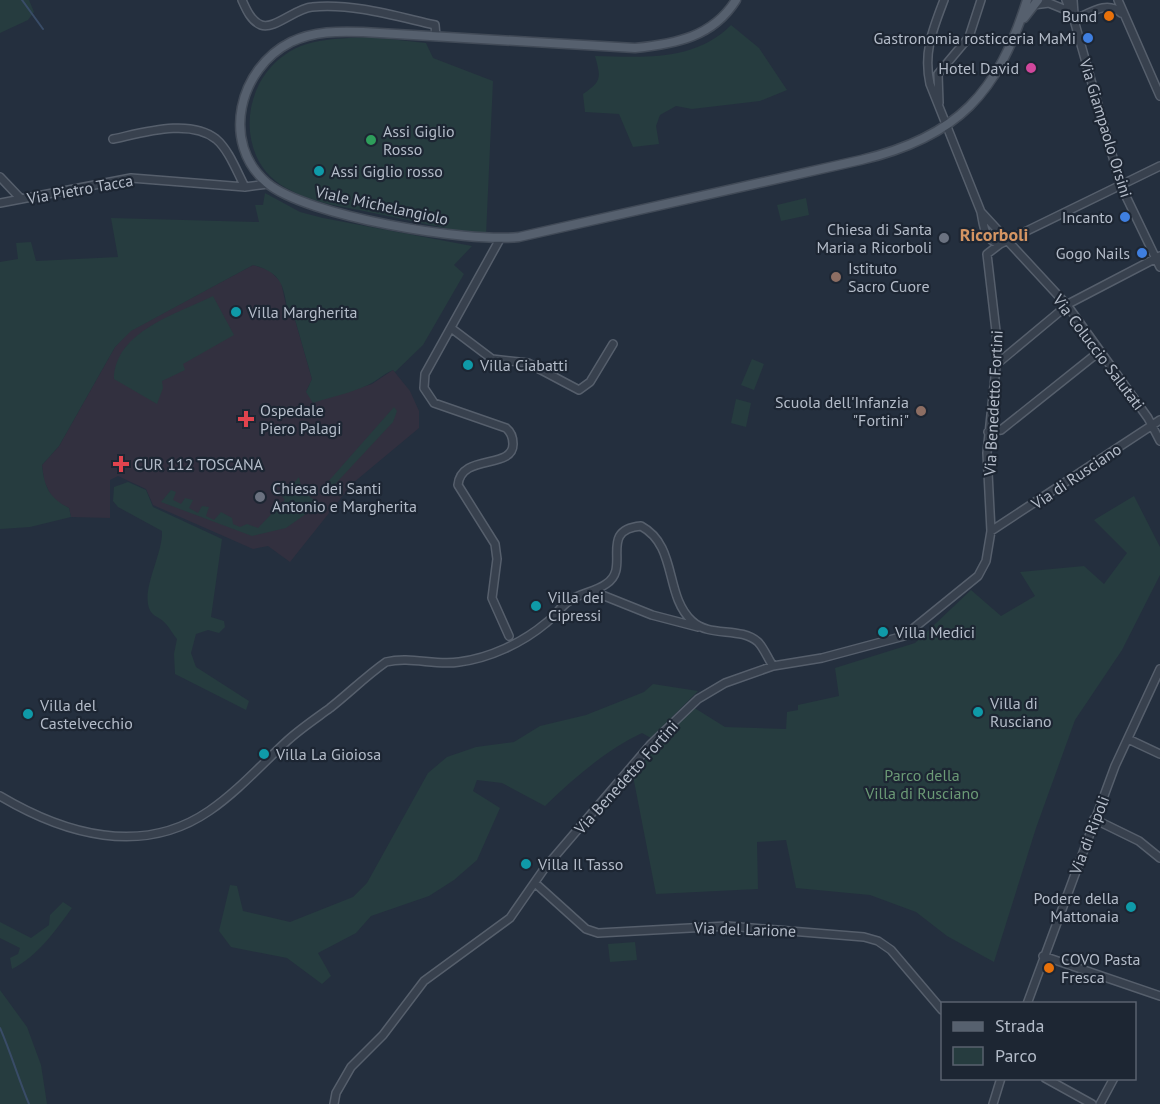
<svg xmlns="http://www.w3.org/2000/svg" width="1160" height="1104" font-family="'PT Sans',sans-serif">
  <style>
    .medical { fill: #32303f }
    .green { fill: #263c3f }
    .lines { fill: none; stroke-linecap: round; stroke-linejoin: round }
    .stream { stroke: #394c67; stroke-width: 2 }
    .minor-casing { stroke: #565f6c; stroke-width: 10 }
    .major-casing { stroke: #414a57; stroke-width: 11 }
    .minor { stroke: #38414e; stroke-width: 7 }
    .major { stroke: #56606e; stroke-width: 8 }
    .food-dot { fill: #e8710a; stroke: #1d2633; stroke-width: 2 }
    .shop-dot { fill: #3f7fe0; stroke: #1d2633; stroke-width: 2 }
    .hotel-dot { fill: #d1479c; stroke: #1d2633; stroke-width: 2 }
    .leisure-dot { fill: #2e9e5b; stroke: #1d2633; stroke-width: 2 }
    .culture-dot { fill: #0f9aa8; stroke: #1d2633; stroke-width: 2 }
    .worship-dot { fill: #6b7280; stroke: #1d2633; stroke-width: 2 }
    .education-dot { fill: #8d6e63; stroke: #1d2633; stroke-width: 2 }
    .health-dot { fill: #e0444e; stroke: #1d2633; stroke-width: 2 }
    .labels { text-anchor: middle; stroke-width: 4.5; stroke-linejoin: round; paint-order: stroke }
    .poi-label { font-size: 16px; fill: #b4bcc9; stroke: #1d2633; text-anchor: start }
    .street-label { font-size: 16px; fill: #b4bcc9; stroke: #1d2633 }
    .park-label { font-size: 16px; fill: #6b9a76; stroke: #1d2633 }
    .neighbourhood-label { font-size: 18px; font-weight: bold; fill: #d59563; stroke: #1d2633 }
  </style>
  <rect width="100%" height="100%" fill="#242f3e"/>
  <!-- medical -->
  <path class="medical" d="M 253,265 L 269,270 L 281,282 L 288,315 L 294,316 L 312,379 L 306,392 L 346,392 L 372,384 L 393,370 L 410,391 L 419,411 L 419,428 L 353,483 L 290,562 L 268,546 L 253,549 L 153,505 L 146,489 L 118,476 L 110,480 L 110,518 L 71,517 L 69,508 L 53,500 L 44,481 L 42,465 L 59,446 L 115,347 L 130,331 Z"/>
  <!-- green -->
  <path class="green" d="M 0,0 L 29,0 L 34,12 L 28,20 L 0,33 Z
    M 731,25 L 759,48 L 787,90 L 760,101 L 692,109 L 676,106 L 660,115 L 656,126 L 659,144 L 633,147 L 619,114 L 585,112 L 583,94 C 602,81 601,78 595,56 C 642,57 695,62 731,25 Z
    M 370,37 L 426,43 L 433,58 L 493,81 L 486,235 C 449,230 414,221 378,214 C 347,207 314,204 286,188 C 235,160 240,84 286,54 C 310,37 342,39 370,37 Z
    M 265,193 L 300,212 L 323,218 L 472,246 L 454,265 L 464,274 L 423,345 L 395,372 L 393,370 C 383,374 377,381 368,385 C 351,393 331,397 313,403 L 306,392 L 312,379 L 294,316 L 288,315 C 284,287 283,273 253,265 L 131,331 L 115,347 L 59,446 L 42,465 C 44,486 49,498 69,508 L 71,517 L 30,527 L 0,529 L 0,262 L 18,259 L 16,243 L 31,242 L 36,261 L 118,257 L 111,218 L 259,222 L 255,205 L 263,205 Z
    M 806,198 L 809,215 L 781,221 L 777,205 Z
    M 213,296 L 234,335 L 183,364 L 185,370 L 162,381 L 163,388 L 157,404 L 114,379 C 115,331 177,314 213,296 Z
    M 752,359 L 764,364 L 754,390 L 741,385 Z
    M 736,399 L 751,403 L 746,427 L 731,423 Z
    M 394,407 L 397,411 L 393,422 L 324,496 L 319,492 Z
    M 299,477 L 302,491 L 320,504 L 286,528 L 252,536 L 161,502 L 171,490 L 176,492 L 173,500 L 181,504 L 185,498 L 193,500 L 189,508 L 198,513 L 202,506 L 209,507 L 206,516 L 214,520 L 221,512 L 232,518 L 233,524 L 240,527 L 247,524 L 258,528 L 285,500 L 282,496 Z
    M 128,482 L 146,490 L 153,507 L 222,539 L 211,617 L 224,621 L 225,627 L 219,633 L 208,630 L 196,634 L 191,653 L 196,667 L 249,701 L 246,710 L 175,674 L 174,654 L 177,639 C 172,633 168,625 163,621 C 157,616 152,616 149,608 C 142,587 163,554 162,531 L 118,507 L 113,501 L 114,487 Z
    M 1134,496 L 1160,547 L 1160,575 L 1122,650 L 1075,720 L 1036,828 L 994,962 L 947,936 L 916,912 L 870,895 L 796,888 L 786,840 L 757,842 L 758,889 L 656,894 L 633,776 L 657,745 L 693,707 L 725,727 L 786,729 L 787,712 L 798,710 L 798,705 L 839,696 L 835,668 L 915,643 L 971,590 L 1001,616 L 1035,596 L 1020,572 L 1084,566 L 1104,584 L 1127,553 L 1094,520 Z
    M 653,684 L 698,691 L 651,738 L 642,733 C 606,750 574,778 545,806 L 502,783 L 477,780 L 473,791 L 500,808 L 477,860 L 454,880 L 429,896 L 371,916 L 356,933 L 318,953 L 331,976 L 322,984 L 287,958 L 231,947 L 219,931 L 230,885 L 237,886 L 243,911 L 290,922 L 353,897 L 367,883 L 428,773 L 447,757 L 476,747 L 514,742 L 540,726 L 586,715 L 644,692 Z
    M 63,902 L 72,908 C 55,931 38,956 12,969 L 10,958 L 18,954 L 20,948 L 0,938 L 0,922 L 31,938 L 49,925 L 50,915 Z
    M 635,942 L 637,960 L 610,962 L 608,944 Z
    M 0,990 L 27,1027 L 41,1065 L 47,1104 L 0,1104 Z"/>
  <g class="lines">
    <!-- stream -->
    <path class="stream" d="M 22,0 L 43,29
      M 0,1028 C 11,1053 18,1078 29,1104"/>
    <!-- minor casing -->
    <g class="minor-casing">
      <path id="minor" d="M 242,0 C 246,9 251,21 261,25 C 274,30 296,8 312,7 C 353,3 395,16 435,25 L 436,36
        M 944,0 C 933,29 923,52 930,84 L 981,212 C 984,227 984,240 1000,244
        M 1066,0 L 1074,20 L 1121,186 L 1160,267
        M 1073,0 L 1074,14
        M 1118,0 L 1160,96
        M 1033,5 L 1049,3 L 1071,12
        M 1074,20 C 1090,13 1107,0 1121,13
        M 939,103 L 938,74 L 969,37 L 981,0
        M 113,139 C 142,133 190,118 216,139 C 229,150 237,172 245,187
        M 0,177 L 21,199
        M 0,203 L 131,178 L 245,187 L 268,184
        M 981,212 L 1067,305 L 1148,418 L 1160,441
        M 500,239 L 425,374 L 424,388 L 434,403 L 506,428 C 511,432 513,437 513,444 C 513,470 461,453 458,485 L 495,544 L 497,559 L 492,598 L 509,636
        M 451,328 L 492,359 L 528,363 L 579,390 L 590,382 L 613,344
        M 998,363 L 1070,303 L 1160,256
        M 988,432 L 1001,430 L 1100,351
        M 991,531 L 1160,420
        M 592,591 L 652,615 L 698,627
        M 1128,739 L 1160,754
        M 0,796 C 64,834 142,857 209,811 C 238,791 261,765 287,741 C 300,729 315,719 330,708 C 349,693 366,676 386,662 C 411,656 435,666 459,662 C 490,658 522,643 546,623 C 554,617 560,607 569,601 C 580,593 595,592 606,584 C 632,568 597,530 641,526 C 678,546 664,595 692,621 C 710,638 740,626 758,642 C 764,648 768,659 773,666
        M 1094,819 L 1139,841 L 1160,858
        M 535,883 L 586,929 L 598,933 L 727,926 L 864,937 L 878,941 L 891,950 L 942,1010
        M 1043,956 L 1160,996
        M 1027,1004 L 1115,766 L 1160,669
        M 1045,1078 L 1092,1104
        M 334,1104 L 336,1093 L 351,1067 L 383,1035 L 424,981 L 510,918 L 544,869 L 651,744 L 698,699 L 725,683 L 773,666 L 822,658 L 904,636 L 978,576 L 986,561 L 991,531 L 987,453 L 998,348 L 987,254 L 1000,244 L 1160,166
        M 993,1104 L 1001,1078
        M 1100,1104 L 1114,1078"/>
    </g>
    <!-- major casing -->
    <g class="major-casing">
      <path id="major" d="M 736,0 C 713,37 675,44 635,48 L 363,32 C 339,31 314,31 291,42 C 239,68 220,143 267,183 C 306,216 468,243 519,237 L 861,160 C 958,137 998,93 1027,0
        M 1024,18 L 1038,0"/>
    </g>
    <!-- minor -->
    <use href="#minor" class="minor"/>
    <!-- major -->
    <use href="#major" class="major"/>
  </g>
  <!-- markers -->
  <g class="food-dot">
    <circle cx="1109" cy="16" r="6"/>
    <circle cx="1049" cy="968" r="6"/>
  </g>
  <g class="shop-dot">
    <circle cx="1088" cy="38" r="6"/>
    <circle cx="1125" cy="217" r="6"/>
    <circle cx="1142" cy="253" r="6"/>
  </g>
  <circle class="hotel-dot" cx="1031" cy="68" r="6"/>
  <circle class="leisure-dot" cx="371" cy="140" r="6"/>
  <g class="culture-dot">
    <circle cx="319" cy="171" r="6"/>
    <circle cx="236" cy="312" r="6"/>
    <circle cx="468" cy="365" r="6"/>
    <circle cx="536" cy="606" r="6"/>
    <circle cx="883" cy="632" r="6"/>
    <circle cx="978" cy="712" r="6"/>
    <circle cx="28" cy="714" r="6"/>
    <circle cx="264" cy="754" r="6"/>
    <circle cx="526" cy="864" r="6"/>
    <circle cx="1131" cy="907" r="6"/>
  </g>
  <g class="worship-dot">
    <circle cx="944" cy="238" r="6"/>
    <circle cx="260" cy="497" r="6"/>
  </g>
  <g class="education-dot">
    <circle cx="836" cy="277" r="6"/>
    <circle cx="921" cy="411" r="6"/>
  </g>
  <g class="health-dot">
    <path d="M243 410h6v6h6v6h-6v6h-6v-6h-6v-6h6z"/>
    <path d="M118 455h6v6h6v6h-6v6h-6v-6h-6v-6h6z"/>
  </g>
  <g class="labels">
    <!-- poi labels -->
    <g class="poi-label">
      <text x="1097" y="22" text-anchor="end">Bund</text>
      <text x="1076" y="44" text-anchor="end">Gastronomia rosticceria MaMi</text>
      <text x="1019" y="74" text-anchor="end">Hotel David</text>
      <text x="383" y="137">Assi Giglio<tspan x="383" dy="18">Rosso</tspan></text>
      <text x="331" y="177">Assi Giglio rosso</text>
      <text x="1113" y="223" text-anchor="end">Incanto</text>
      <text x="932" y="235" text-anchor="end">Chiesa di Santa<tspan x="932" dy="18">Maria a Ricorboli</tspan></text>
      <text x="1130" y="259" text-anchor="end">Gogo Nails</text>
      <text x="848" y="274">Istituto<tspan x="848" dy="18">Sacro Cuore</tspan></text>
      <text x="248" y="318">Villa Margherita</text>
      <text x="480" y="371">Villa Ciabatti</text>
      <text x="909" y="408" text-anchor="end">Scuola dell'Infanzia<tspan x="909" dy="18">"Fortini"</tspan></text>
      <text x="260" y="416">Ospedale<tspan x="260" dy="18">Piero Palagi</tspan></text>
      <text x="134" y="470">CUR 112 TOSCANA</text>
      <text x="272" y="494">Chiesa dei Santi<tspan x="272" dy="18">Antonio e Margherita</tspan></text>
      <text x="548" y="603">Villa dei<tspan x="548" dy="18">Cipressi</tspan></text>
      <text x="895" y="638">Villa Medici</text>
      <text x="990" y="709">Villa di<tspan x="990" dy="18">Rusciano</tspan></text>
      <text x="40" y="711">Villa del<tspan x="40" dy="18">Castelvecchio</tspan></text>
      <text x="276" y="760">Villa La Gioiosa</text>
      <text x="538" y="870">Villa Il Tasso</text>
      <text x="1119" y="904" text-anchor="end">Podere della<tspan x="1119" dy="18">Mattonaia</tspan></text>
      <text x="1061" y="965">COVO Pasta<tspan x="1061" dy="18">Fresca</tspan></text>
    </g>
    <!-- street labels -->
    <g class="street-label">
      <text transform="translate(1106 128) rotate(73)" y="6">Via Giampaolo Orsini</text>
      <text transform="translate(80 189) rotate(-10)" y="6">Via Pietro Tacca</text>
      <text transform="translate(382 205) rotate(12)" y="6">Viale Michelangiolo</text>
      <text transform="translate(1099 352) rotate(53)" y="6">Via Coluccio Salutati</text>
      <text transform="translate(993 403) rotate(-87)" y="6">Via Benedetto Fortini</text>
      <text transform="translate(1076 476) rotate(-34)" y="6">Via di Rusciano</text>
      <text transform="translate(626 777) rotate(-48)" y="6">Via Benedetto Fortini</text>
      <text transform="translate(1089 835) rotate(-69)" y="6">Via di Ripoli</text>
      <text transform="translate(745 929) rotate(2)" y="6">Via del Larione</text>
    </g>
    <!-- park labels -->
    <g class="park-label">
      <text x="922" y="781">Parco della<tspan x="922" dy="18">Villa di Rusciano</tspan></text>
    </g>
    <!-- neighbourhood labels -->
    <g class="neighbourhood-label">
      <text x="994" y="241">Ricorboli</text>
    </g>
  </g>
  <!-- legend -->
  <rect x="941" y="1002" width="195" height="78" fill="#1d2633" stroke="#59626f" stroke-width="1.5"/>
  <rect x="953" y="1022" width="30" height="9" fill="#56606e" stroke="#59626f" stroke-width="1.5"/>
  <text x="995" y="1032" font-size="18" fill="#b4bcc9">Strada</text>
  <rect x="953" y="1047" width="30" height="18" fill="#263c3f" stroke="#59626f" stroke-width="1.5"/>
  <text x="995" y="1062" font-size="18" fill="#b4bcc9">Parco</text>
</svg>
